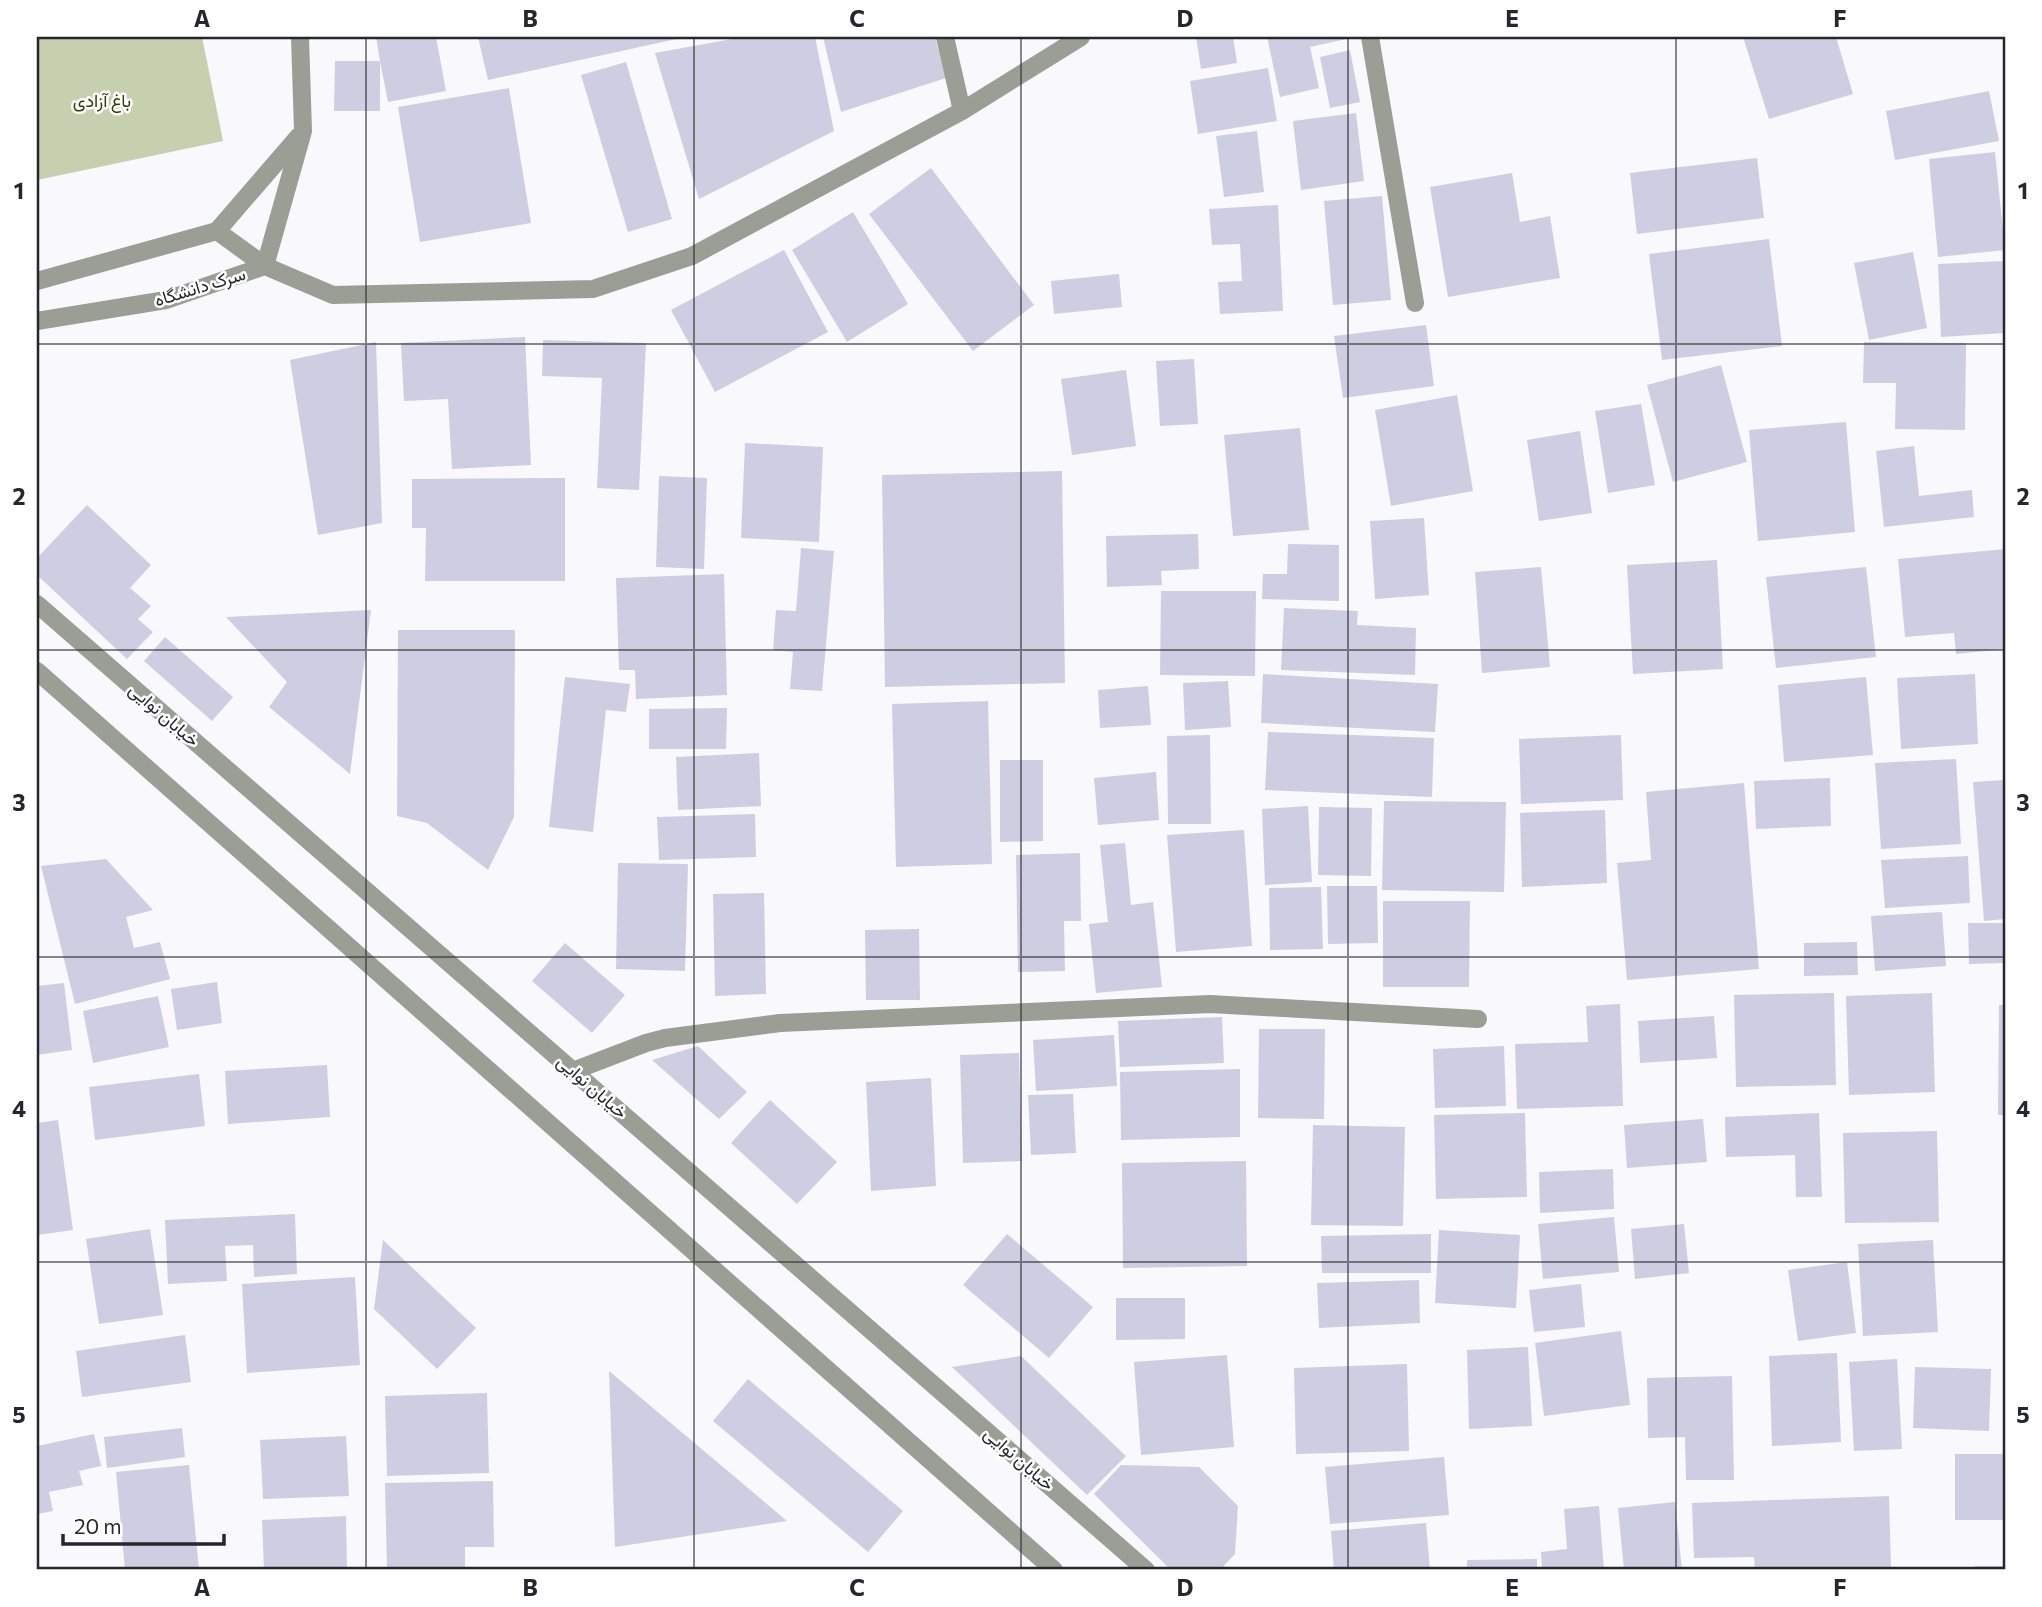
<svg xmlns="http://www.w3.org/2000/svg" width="2042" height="1607" font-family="Commissioner,Vazirmatn,sans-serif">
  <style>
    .green { fill: #c6cfae }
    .building { fill: #cecee3 }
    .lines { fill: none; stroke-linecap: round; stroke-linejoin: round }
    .minor { stroke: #9b9e95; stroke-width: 18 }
    .grid { fill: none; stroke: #26262e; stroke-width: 2; stroke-opacity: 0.55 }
    .labels { text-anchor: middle; stroke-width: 5; stroke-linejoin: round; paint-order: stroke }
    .park-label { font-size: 18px; fill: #343e04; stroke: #fff }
    .street-label { font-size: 18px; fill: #26262e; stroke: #fff }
    .neatline { fill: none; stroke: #26262e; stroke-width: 2.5 }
    .grid-label { font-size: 23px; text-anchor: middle; font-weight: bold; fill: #26262e }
  </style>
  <rect width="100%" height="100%" fill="#f8f8fd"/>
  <!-- green -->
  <path class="green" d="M 37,37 L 202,37 L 223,141 L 37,180 Z"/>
  <!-- building -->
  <path class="building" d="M 376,37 L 436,37 L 446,91 L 388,102 L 380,61 L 380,111 L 334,111 L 335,61 L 380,61 Z
    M 478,37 L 681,37 L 681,38 L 488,80 Z
    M 743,37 L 815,37 L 834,131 L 699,199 L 655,53 Z
    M 823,37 L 935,37 L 946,78 L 841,112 Z
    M 1196,37 L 1233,37 L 1237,63 L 1201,69 Z
    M 1267,37 L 1345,37 L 1346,39 L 1310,47 L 1319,88 L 1280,97 Z
    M 1743,37 L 1836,37 L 1853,94 L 1769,119 Z
    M 1350,50 L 1360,102 L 1330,108 L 1320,57 Z
    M 626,62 L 672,219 L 628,232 L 581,75 Z
    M 1268,68 L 1277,121 L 1198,134 L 1190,81 Z
    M 509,88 L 531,223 L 420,242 L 398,107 Z
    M 1989,91 L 1999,141 L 1895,160 L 1886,111 Z
    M 1356,113 L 1364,181 L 1301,190 L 1293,121 Z
    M 1257,131 L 1264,192 L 1224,197 L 1216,136 Z
    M 1995,152 L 2005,250 L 1938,257 L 1929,159 Z
    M 1757,158 L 1764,218 L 1637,234 L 1630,173 Z
    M 931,168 L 1034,305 L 973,351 L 869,214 Z
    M 1512,173 L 1520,222 L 1550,216 L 1560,278 L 1448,297 L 1430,187 Z
    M 1382,196 L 1391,300 L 1333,305 L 1324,201 Z
    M 1278,205 L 1283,311 L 1220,314 L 1218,282 L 1242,281 L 1240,244 L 1212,245 L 1209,209 Z
    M 853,212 L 908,304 L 847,342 L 792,250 Z
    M 1769,239 L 1782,346 L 1662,360 L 1649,254 Z
    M 784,250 L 828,332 L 715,392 L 671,310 Z
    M 1913,252 L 1927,328 L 1869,340 L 1854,263 Z
    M 2005,261 L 2005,333 L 1941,337 L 1938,264 Z
    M 1119,274 L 1122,307 L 1054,314 L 1051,281 Z
    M 1426,325 L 1434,386 L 1343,398 L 1334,336 Z
    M 525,337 L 531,465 L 452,469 L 448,399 L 404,401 L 401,343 Z
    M 543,340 L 646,343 L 639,490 L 597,488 L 602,378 L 542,376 Z
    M 376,342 L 382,523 L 318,535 L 290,360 Z
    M 1864,342 L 1966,343 L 1965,430 L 1895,429 L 1896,383 L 1863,383 Z
    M 1194,359 L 1198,424 L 1160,426 L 1156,361 Z
    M 1721,365 L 1747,462 L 1673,482 L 1647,385 Z
    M 1126,370 L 1136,446 L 1072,455 L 1061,379 Z
    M 1457,395 L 1473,491 L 1391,506 L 1375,410 Z
    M 1641,404 L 1655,485 L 1608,493 L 1595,411 Z
    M 1846,422 L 1855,532 L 1758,541 L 1749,430 Z
    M 1300,428 L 1309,530 L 1233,536 L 1224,435 Z
    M 1580,431 L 1592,513 L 1539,521 L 1527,440 Z
    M 745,443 L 823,447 L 819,542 L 741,538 Z
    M 1914,446 L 1919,496 L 1972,490 L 1974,517 L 1884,527 L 1876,451 Z
    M 1062,471 L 1065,683 L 885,687 L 882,475 Z
    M 659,476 L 707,478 L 704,569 L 656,567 Z
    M 565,478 L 565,581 L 425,581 L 426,528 L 412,528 L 412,479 Z
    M 87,505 L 151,565 L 130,588 L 151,606 L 138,619 L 153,632 L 127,659 L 37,575 L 37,558 Z
    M 1424,518 L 1429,595 L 1375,599 L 1370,521 Z
    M 1198,534 L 1199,569 L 1161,571 L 1162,585 L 1107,587 L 1106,536 Z
    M 1288,544 L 1339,545 L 1339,601 L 1262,599 L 1263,574 L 1287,574 Z
    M 801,548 L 834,551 L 822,691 L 790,689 L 793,652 L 773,650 L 776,610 L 796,611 Z
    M 2005,549 L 2005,649 L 1956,654 L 1954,633 L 1905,637 L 1898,559 Z
    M 1717,560 L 1723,669 L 1633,674 L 1627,565 Z
    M 1541,567 L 1550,667 L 1482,673 L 1475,572 Z
    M 1866,567 L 1876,657 L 1776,668 L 1766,577 Z
    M 724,574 L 727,695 L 636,699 L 635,670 L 619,670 L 616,578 Z
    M 1161,591 L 1256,591 L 1255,676 L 1160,675 Z
    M 1284,608 L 1358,611 L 1357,625 L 1416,628 L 1415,675 L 1281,670 Z
    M 371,610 L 350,774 L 269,707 L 287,682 L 226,617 Z
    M 398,630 L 515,630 L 514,817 L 488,870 L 427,823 L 397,816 Z
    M 165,637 L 233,697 L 212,721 L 144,661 Z
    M 1263,674 L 1438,684 L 1435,732 L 1261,723 Z
    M 1975,674 L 1978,744 L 1901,749 L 1897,678 Z
    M 565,677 L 630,684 L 626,712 L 606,710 L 593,832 L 549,827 Z
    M 1866,677 L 1873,755 L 1784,762 L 1778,685 Z
    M 1228,681 L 1231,727 L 1185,730 L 1183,683 Z
    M 1148,686 L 1151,725 L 1100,728 L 1098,690 Z
    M 988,701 L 992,864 L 896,867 L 892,704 Z
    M 727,708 L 726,749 L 649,749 L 649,709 Z
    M 1268,732 L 1434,738 L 1432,797 L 1265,790 Z
    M 1210,735 L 1211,824 L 1168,824 L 1167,736 Z
    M 1621,735 L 1623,800 L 1521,804 L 1519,739 Z
    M 759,753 L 761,806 L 678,810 L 676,757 Z
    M 1956,759 L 1961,844 L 1881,849 L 1875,763 Z
    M 1000,760 L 1043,760 L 1043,841 L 1000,842 Z
    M 1156,772 L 1159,820 L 1098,825 L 1094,778 Z
    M 1830,778 L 1831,826 L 1756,829 L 1754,781 Z
    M 2005,780 L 2005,919 L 1984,921 L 1973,782 Z
    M 1744,783 L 1759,969 L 1627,980 L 1617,863 L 1651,860 L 1646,792 Z
    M 1384,801 L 1506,802 L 1504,892 L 1382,890 Z
    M 1308,806 L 1312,882 L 1265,885 L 1262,809 Z
    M 1319,807 L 1372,808 L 1371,876 L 1318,875 Z
    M 1605,810 L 1607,883 L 1522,887 L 1520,813 Z
    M 755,814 L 756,857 L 659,860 L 657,817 Z
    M 1244,830 L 1252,946 L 1176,952 L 1167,835 Z
    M 1125,843 L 1131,905 L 1153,902 L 1162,987 L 1096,993 L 1089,924 L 1108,922 L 1100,845 Z
    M 1080,853 L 1081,921 L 1064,921 L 1065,971 L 1018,972 L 1016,855 Z
    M 1968,856 L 1970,903 L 1885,908 L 1881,860 Z
    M 106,859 L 153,910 L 126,917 L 134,948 L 160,942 L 170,979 L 75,1004 L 41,866 Z
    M 618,863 L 688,864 L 685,971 L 616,969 Z
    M 1327,886 L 1377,886 L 1378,943 L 1328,944 Z
    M 1321,887 L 1323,949 L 1270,950 L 1269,888 Z
    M 764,893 L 766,994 L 715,996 L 713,894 Z
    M 1383,901 L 1470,901 L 1469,987 L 1383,987 Z
    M 1942,912 L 1946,966 L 1875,971 L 1871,916 Z
    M 1968,923 L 2005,923 L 2005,963 L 1969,964 Z
    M 919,929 L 920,1000 L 866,1000 L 865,930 Z
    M 1857,942 L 1858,975 L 1804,976 L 1804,943 Z
    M 565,943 L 625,995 L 592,1033 L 532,981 Z
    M 217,982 L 222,1023 L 177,1030 L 171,989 Z
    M 64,983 L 72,1050 L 37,1055 L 37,986 Z
    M 1834,993 L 1836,1085 L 1736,1087 L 1734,995 Z
    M 1932,993 L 1935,1092 L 1849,1095 L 1846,996 Z
    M 158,996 L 169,1047 L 93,1063 L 83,1011 Z
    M 1620,1004 L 1623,1106 L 1517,1109 L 1515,1044 L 1588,1042 L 1586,1006 Z
    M 1999,1005 L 2005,1005 L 2005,1115 L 1998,1115 Z
    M 1714,1016 L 1717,1058 L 1640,1063 L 1638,1021 Z
    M 1222,1017 L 1224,1063 L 1120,1067 L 1118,1021 Z
    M 1259,1029 L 1325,1029 L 1324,1119 L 1258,1118 Z
    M 1114,1035 L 1117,1086 L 1036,1091 L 1033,1040 Z
    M 698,1046 L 747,1092 L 719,1119 L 652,1060 Z
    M 1504,1046 L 1506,1106 L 1435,1108 L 1433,1049 Z
    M 1019,1053 L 1022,1161 L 963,1163 L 960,1055 Z
    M 327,1065 L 330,1117 L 228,1124 L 225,1071 Z
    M 1240,1069 L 1240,1137 L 1121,1140 L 1120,1072 Z
    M 199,1074 L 205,1126 L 95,1140 L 89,1087 Z
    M 931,1078 L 936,1186 L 871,1191 L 866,1082 Z
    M 1073,1094 L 1076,1153 L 1031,1155 L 1028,1095 Z
    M 770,1100 L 837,1162 L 797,1204 L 731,1143 Z
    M 1525,1113 L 1527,1197 L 1436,1199 L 1434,1115 Z
    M 1819,1113 L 1822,1197 L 1796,1197 L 1795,1155 L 1726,1157 L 1725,1117 Z
    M 1703,1119 L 1707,1162 L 1627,1168 L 1624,1125 Z
    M 58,1120 L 73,1230 L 37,1235 L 37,1123 Z
    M 1313,1125 L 1405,1127 L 1403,1226 L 1311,1225 Z
    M 1937,1131 L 1939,1222 L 1845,1223 L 1843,1133 Z
    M 1246,1161 L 1247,1266 L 1123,1268 L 1122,1163 Z
    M 1613,1169 L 1614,1209 L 1540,1213 L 1539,1172 Z
    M 295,1214 L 297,1274 L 254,1277 L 253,1245 L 225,1246 L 227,1281 L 168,1284 L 165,1220 Z
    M 1614,1217 L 1619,1272 L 1543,1279 L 1538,1224 Z
    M 1684,1224 L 1689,1273 L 1635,1279 L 1631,1229 Z
    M 150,1229 L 163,1315 L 99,1324 L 86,1239 Z
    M 1439,1230 L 1520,1235 L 1516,1308 L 1435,1303 Z
    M 1007,1234 L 1093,1307 L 1049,1358 L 963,1285 Z
    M 1431,1234 L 1431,1273 L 1322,1273 L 1321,1236 Z
    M 383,1240 L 476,1328 L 437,1369 L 374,1309 Z
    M 1933,1240 L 1938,1332 L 1863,1336 L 1858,1244 Z
    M 1847,1262 L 1856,1333 L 1798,1341 L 1788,1270 Z
    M 355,1277 L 360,1365 L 247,1373 L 242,1284 Z
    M 1419,1280 L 1420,1323 L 1319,1328 L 1317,1283 Z
    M 1581,1284 L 1585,1327 L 1534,1332 L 1529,1290 Z
    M 1116,1298 L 1185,1298 L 1185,1339 L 1116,1340 Z
    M 1621,1331 L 1630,1405 L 1544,1416 L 1535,1343 Z
    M 185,1335 L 191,1382 L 82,1397 L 76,1351 Z
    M 1528,1347 L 1532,1426 L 1469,1429 L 1467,1350 Z
    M 1837,1353 L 1841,1442 L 1772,1446 L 1769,1356 Z
    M 1227,1355 L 1234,1447 L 1141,1455 L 1134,1362 Z
    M 1021,1356 L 1126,1456 L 1087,1495 L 952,1367 Z
    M 1897,1359 L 1902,1449 L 1854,1451 L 1849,1362 Z
    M 1407,1364 L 1409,1451 L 1296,1454 L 1294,1368 Z
    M 1915,1367 L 1991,1369 L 1989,1431 L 1913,1428 Z
    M 609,1371 L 787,1521 L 615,1547 Z
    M 1732,1376 L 1734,1480 L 1686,1480 L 1685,1437 L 1648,1438 L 1647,1378 Z
    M 748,1379 L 903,1511 L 868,1552 L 713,1421 Z
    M 487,1393 L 489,1473 L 387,1476 L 385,1396 Z
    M 182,1428 L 185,1457 L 107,1468 L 104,1437 Z
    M 94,1434 L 101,1466 L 79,1471 L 83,1485 L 49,1492 L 53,1511 L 37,1514 L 37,1446 Z
    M 346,1436 L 349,1496 L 263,1499 L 260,1440 Z
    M 1955,1454 L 2005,1454 L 2005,1520 L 1955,1520 Z
    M 1444,1457 L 1449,1515 L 1330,1524 L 1325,1467 Z
    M 189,1465 L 199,1570 L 125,1570 L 116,1472 Z
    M 1121,1465 L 1199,1467 L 1238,1506 L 1235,1554 L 1220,1570 L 1171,1570 L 1094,1494 Z
    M 493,1481 L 494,1547 L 465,1547 L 465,1570 L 387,1570 L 385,1483 Z
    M 1889,1496 L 1891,1570 L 1755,1570 L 1754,1557 L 1694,1558 L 1692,1503 Z
    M 1675,1502 L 1682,1570 L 1624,1570 L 1618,1508 Z
    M 1599,1506 L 1604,1570 L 1542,1570 L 1541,1552 L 1567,1549 L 1564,1509 Z
    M 346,1516 L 347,1570 L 264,1570 L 262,1520 Z
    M 1426,1523 L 1430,1570 L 1334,1570 L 1331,1531 Z
    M 1537,1559 L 1537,1570 L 1467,1570 L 1467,1560 Z
    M 1975,1566 L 2005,1566 L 2005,1570 L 1975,1570 Z"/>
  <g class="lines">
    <!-- minor -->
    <path class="minor" d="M 945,37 L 962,111
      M 1370,37 L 1415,303
      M 217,231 L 265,266 L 333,295 L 593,289 L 692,256 L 962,111 L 1081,37
      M 37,281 L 217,231 L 299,136
      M 37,321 L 166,300 L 265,266 L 303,131 L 300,37
      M 37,604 L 1146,1570
      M 37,671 L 1054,1570
      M 573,1071 L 646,1043 L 665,1038 L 780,1023 L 1210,1004 L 1478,1019"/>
  </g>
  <!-- grid -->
  <path class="grid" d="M 366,37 L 366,1570M 694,37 L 694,1570M 1021,37 L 1021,1570M 1348,37 L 1348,1570M 1676,37 L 1676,1570M 37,344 L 2005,344M 37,650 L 2005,650M 37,957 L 2005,957M 37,1262 L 2005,1262"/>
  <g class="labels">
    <!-- park labels -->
    <g class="park-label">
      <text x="102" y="107">باغ آزادی</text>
    </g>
    <!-- street labels -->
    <g class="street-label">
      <text transform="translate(200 287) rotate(-17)" y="6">سرک دانشگاه</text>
      <text transform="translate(164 715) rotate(41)" y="6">خیابان نوایی</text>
      <text transform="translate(592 1087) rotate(41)" y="6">خیابان نوایی</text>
      <text transform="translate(1019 1459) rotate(41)" y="6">خیابان نوایی</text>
    </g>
  </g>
  <!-- border -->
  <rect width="2042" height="1607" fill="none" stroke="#ffffff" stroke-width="77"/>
  <!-- scale -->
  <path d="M63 1534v10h161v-10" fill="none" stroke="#26262e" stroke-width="3.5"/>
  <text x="74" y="1534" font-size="21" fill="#26262e" stroke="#ffffff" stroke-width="5" paint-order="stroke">20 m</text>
  <rect x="38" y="38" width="1966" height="1530" class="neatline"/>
  <g class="grid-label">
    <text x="202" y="27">A</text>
    <text x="530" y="27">B</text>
    <text x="857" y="27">C</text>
    <text x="1185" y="27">D</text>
    <text x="1512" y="27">E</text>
    <text x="1840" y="27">F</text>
    <text x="19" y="199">1</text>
    <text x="2023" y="199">1</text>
    <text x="19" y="505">2</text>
    <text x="2023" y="505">2</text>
    <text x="19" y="811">3</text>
    <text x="2023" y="811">3</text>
    <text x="19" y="1117">4</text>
    <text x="2023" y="1117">4</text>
    <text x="19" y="1423">5</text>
    <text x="2023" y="1423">5</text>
    <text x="202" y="1596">A</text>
    <text x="530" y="1596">B</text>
    <text x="857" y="1596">C</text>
    <text x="1185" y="1596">D</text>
    <text x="1512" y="1596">E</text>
    <text x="1840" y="1596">F</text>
  </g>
</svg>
